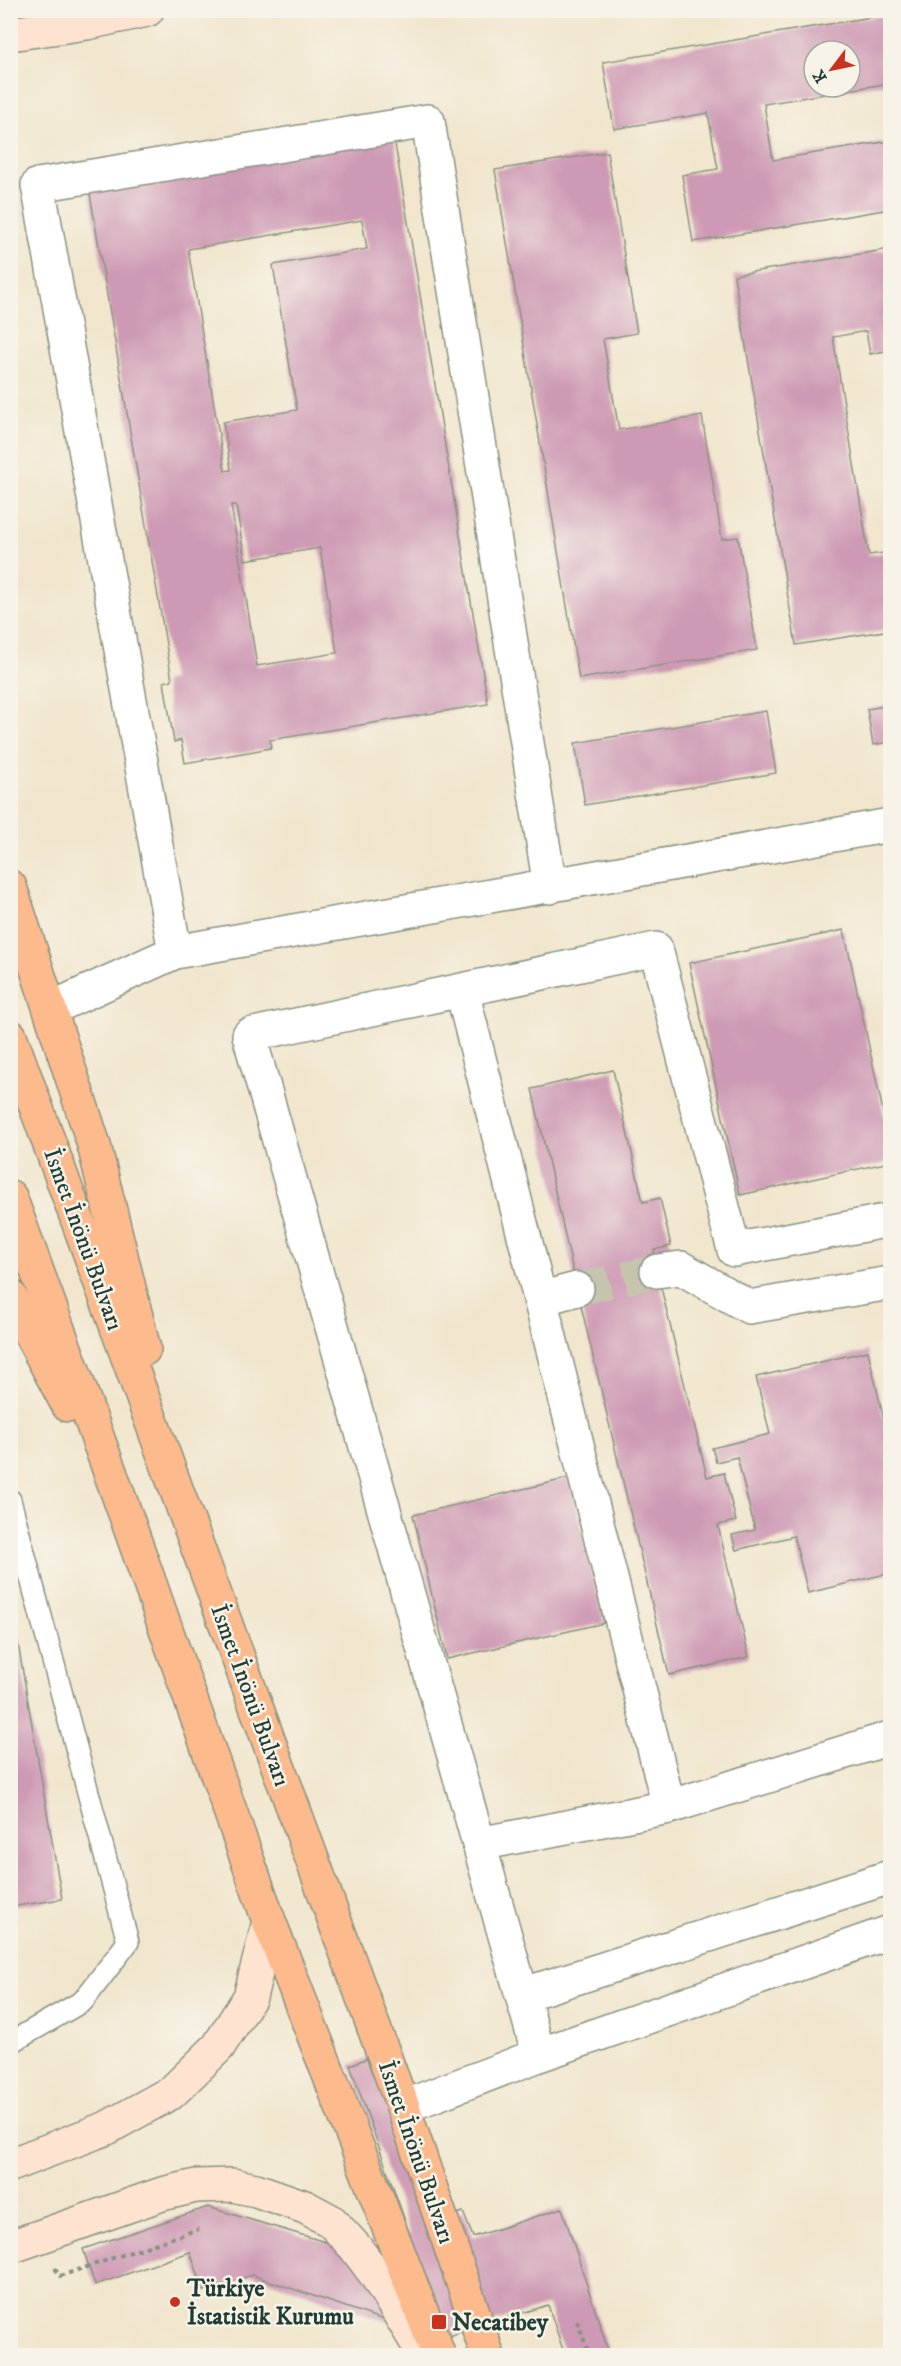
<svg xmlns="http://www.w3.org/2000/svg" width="901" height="2366" font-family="'IM FELL DW Pica',serif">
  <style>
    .building { fill: #cd99b4; fill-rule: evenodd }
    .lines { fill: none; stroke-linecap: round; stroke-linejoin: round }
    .street-tunnel { stroke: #c7c4ae; stroke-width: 33; stroke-dasharray: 33 16; stroke-linecap: butt }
    .lane-casing { stroke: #889280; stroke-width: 24 }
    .street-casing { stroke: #889280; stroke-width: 36 }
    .secondary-casing { stroke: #889280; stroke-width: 36 }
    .primary-casing { stroke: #889280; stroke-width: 36 }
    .path { stroke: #889280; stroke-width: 4; stroke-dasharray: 4.5 4.5; stroke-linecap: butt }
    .lane { stroke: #fff; stroke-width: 21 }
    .street { stroke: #fff; stroke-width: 33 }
    .secondary { stroke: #fee3d1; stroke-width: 33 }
    .primary { stroke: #fcba8d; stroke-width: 33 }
    .poi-dot { fill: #c8321e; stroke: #f7f3e8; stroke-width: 2 }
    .labels { text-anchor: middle; stroke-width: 5; stroke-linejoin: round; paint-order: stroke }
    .street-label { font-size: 24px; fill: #1f3d34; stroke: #f7f3e8 }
    .poi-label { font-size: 24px; font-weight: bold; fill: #1f3d34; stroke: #f7f3e8; text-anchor: start }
  </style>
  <rect width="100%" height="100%" fill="#f7f3e8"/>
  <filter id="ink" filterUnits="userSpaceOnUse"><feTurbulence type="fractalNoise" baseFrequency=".0167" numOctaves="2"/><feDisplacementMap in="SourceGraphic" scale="12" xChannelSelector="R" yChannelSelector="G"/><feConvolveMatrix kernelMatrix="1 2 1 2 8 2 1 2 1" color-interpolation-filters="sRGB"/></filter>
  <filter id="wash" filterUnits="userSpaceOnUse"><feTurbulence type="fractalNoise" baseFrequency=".008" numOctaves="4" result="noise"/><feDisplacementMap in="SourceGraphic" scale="24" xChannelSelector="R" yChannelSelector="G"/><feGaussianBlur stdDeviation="1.35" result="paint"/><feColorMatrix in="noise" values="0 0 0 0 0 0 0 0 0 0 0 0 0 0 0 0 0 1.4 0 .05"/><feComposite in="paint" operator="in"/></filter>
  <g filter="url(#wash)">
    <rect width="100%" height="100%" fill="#f1e6cd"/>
    <g id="blocks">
      <!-- building -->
      <path class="building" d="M 890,14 L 890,83 L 764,104 L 773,160 L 890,141 L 890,209 L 693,242 L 682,175 L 718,169 L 708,113 L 614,129 L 603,62 ZM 814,51 L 850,51 L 850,87 L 814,87 Z
        M 394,138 L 488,704 L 270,740 L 271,748 L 185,763 L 181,740 L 174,742 L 164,682 L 172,680 L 89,188 ZM 362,220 L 367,249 L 273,265 L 297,410 L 223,422 L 231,470 L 225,471 L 188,249 ZM 231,505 L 236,505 L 245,560 L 320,548 L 337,653 L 257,666 Z
        M 607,152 L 637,333 L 603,339 L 619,430 L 702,416 L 722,539 L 738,537 L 757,650 L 579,679 L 495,170 Z
        M 890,249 L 890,350 L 870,354 L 866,331 L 833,337 L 869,555 L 890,552 L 890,630 L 796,645 L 734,275 Z
        M 890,705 L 890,742 L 873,745 L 867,709 Z
        M 766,711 L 776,773 L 585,805 L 575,743 Z
        M 844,930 L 890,1144 L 890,1162 L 740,1195 L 689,963 Z
        M 613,1070 L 643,1202 L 660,1198 L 671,1246 L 654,1250 L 657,1271 L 707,1477 L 724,1473 L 736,1521 L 718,1525 L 749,1657 L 669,1675 L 577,1289 L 532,1089 Z
        M 868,1351 L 890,1446 L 890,1573 L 808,1593 L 794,1536 L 736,1550 L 732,1535 L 755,1530 L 737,1457 L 716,1462 L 712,1448 L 770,1434 L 756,1377 Z
        M 570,1478 L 604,1623 L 447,1659 L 413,1515 Z
        M 10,1597 L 62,1899 L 10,1907 Z
        M 383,2052 L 444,2218 L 463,2212 L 473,2237 L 562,2208 L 610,2356 L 565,2356 L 548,2305 L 439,2339 L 252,2275 L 204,2291 L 190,2252 L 95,2285 L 83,2249 L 208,2207 L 359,2252 L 410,2235 L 350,2065 Z"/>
    </g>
  </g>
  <g filter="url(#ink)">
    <use href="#blocks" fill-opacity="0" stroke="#889280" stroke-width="1.5"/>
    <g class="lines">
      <!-- street-tunnel -->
      <path class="street-tunnel" d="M 577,1289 L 657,1271"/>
      <!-- lane casing -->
      <g class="lane-casing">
        <path id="lane" d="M 10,1500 L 128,1942 L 83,2001 L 10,2043"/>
      </g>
      <!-- street casing -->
      <g class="street-casing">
        <path id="street" d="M 175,952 L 38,185 L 428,121 L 550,887
          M 462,991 L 669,1807 L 479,1844
          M 50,1009 L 175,952 L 890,825
          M 657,1271 L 681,1268 L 749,1307 L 890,1283
          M 540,1299 L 577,1289
          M 669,1807 L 890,1738
          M 522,1995 L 890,1877
          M 539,2055 L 249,1035 L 656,949 L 734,1250 L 890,1220
          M 403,2107 L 539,2055 L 890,1932"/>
      </g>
      <!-- secondary casing -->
      <g class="secondary-casing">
        <path id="secondary" d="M 10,34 L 87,23 L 147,10
          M 10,2165 L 107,2128 L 172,2092 L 218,2047 L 250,1997 L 269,1921
          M 10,2247 L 162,2194 L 196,2186 L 232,2185 L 256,2190 L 305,2207 L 331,2221 L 355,2247 L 376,2275 L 425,2356"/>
      </g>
      <!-- primary casing -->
      <g class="primary-casing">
        <path id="primary" d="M 10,887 L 94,1145 L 144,1349
          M 10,1036 L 403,2107 L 488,2356
          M 10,1197 L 126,1516 L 269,1921 L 439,2356
          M 10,1296 L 68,1405"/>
      </g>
      <!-- path -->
      <path class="path" d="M 55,2268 L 60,2276 L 199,2229
        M 577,2321 L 590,2356"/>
      <!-- lane -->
      <use href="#lane" class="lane"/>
      <!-- street -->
      <use href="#street" class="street"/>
      <!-- secondary -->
      <use href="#secondary" class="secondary"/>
      <!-- primary -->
      <use href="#primary" class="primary"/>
    </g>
  </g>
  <!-- markers -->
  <g class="poi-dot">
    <circle cx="175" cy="2302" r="6"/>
    <rect x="431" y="2314" width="16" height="16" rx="3"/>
  </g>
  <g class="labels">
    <!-- street labels -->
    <g class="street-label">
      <text transform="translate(84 1239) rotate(70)" y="8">İsmet İnönü Bulvarı</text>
      <text transform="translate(251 1695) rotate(70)" y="8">İsmet İnönü Bulvarı</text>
      <text transform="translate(417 2152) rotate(71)" y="8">İsmet İnönü Bulvarı</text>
    </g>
    <!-- poi labels -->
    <g class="poi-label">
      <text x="187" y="2296">Türkiye<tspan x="187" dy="28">İstatistik Kurumu</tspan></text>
      <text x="452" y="2330">Necatibey</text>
    </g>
  </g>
  <!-- margin -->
  <rect width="901" height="2366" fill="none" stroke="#f7f3e8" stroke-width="36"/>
  <!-- north arrow -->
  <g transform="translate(832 69) rotate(238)"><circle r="28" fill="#f7f3e8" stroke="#a1aaa0" stroke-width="1.5"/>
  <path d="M0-4.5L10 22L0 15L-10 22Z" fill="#c8321e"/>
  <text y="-9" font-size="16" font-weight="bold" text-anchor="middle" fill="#1f3d34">K</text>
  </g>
</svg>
